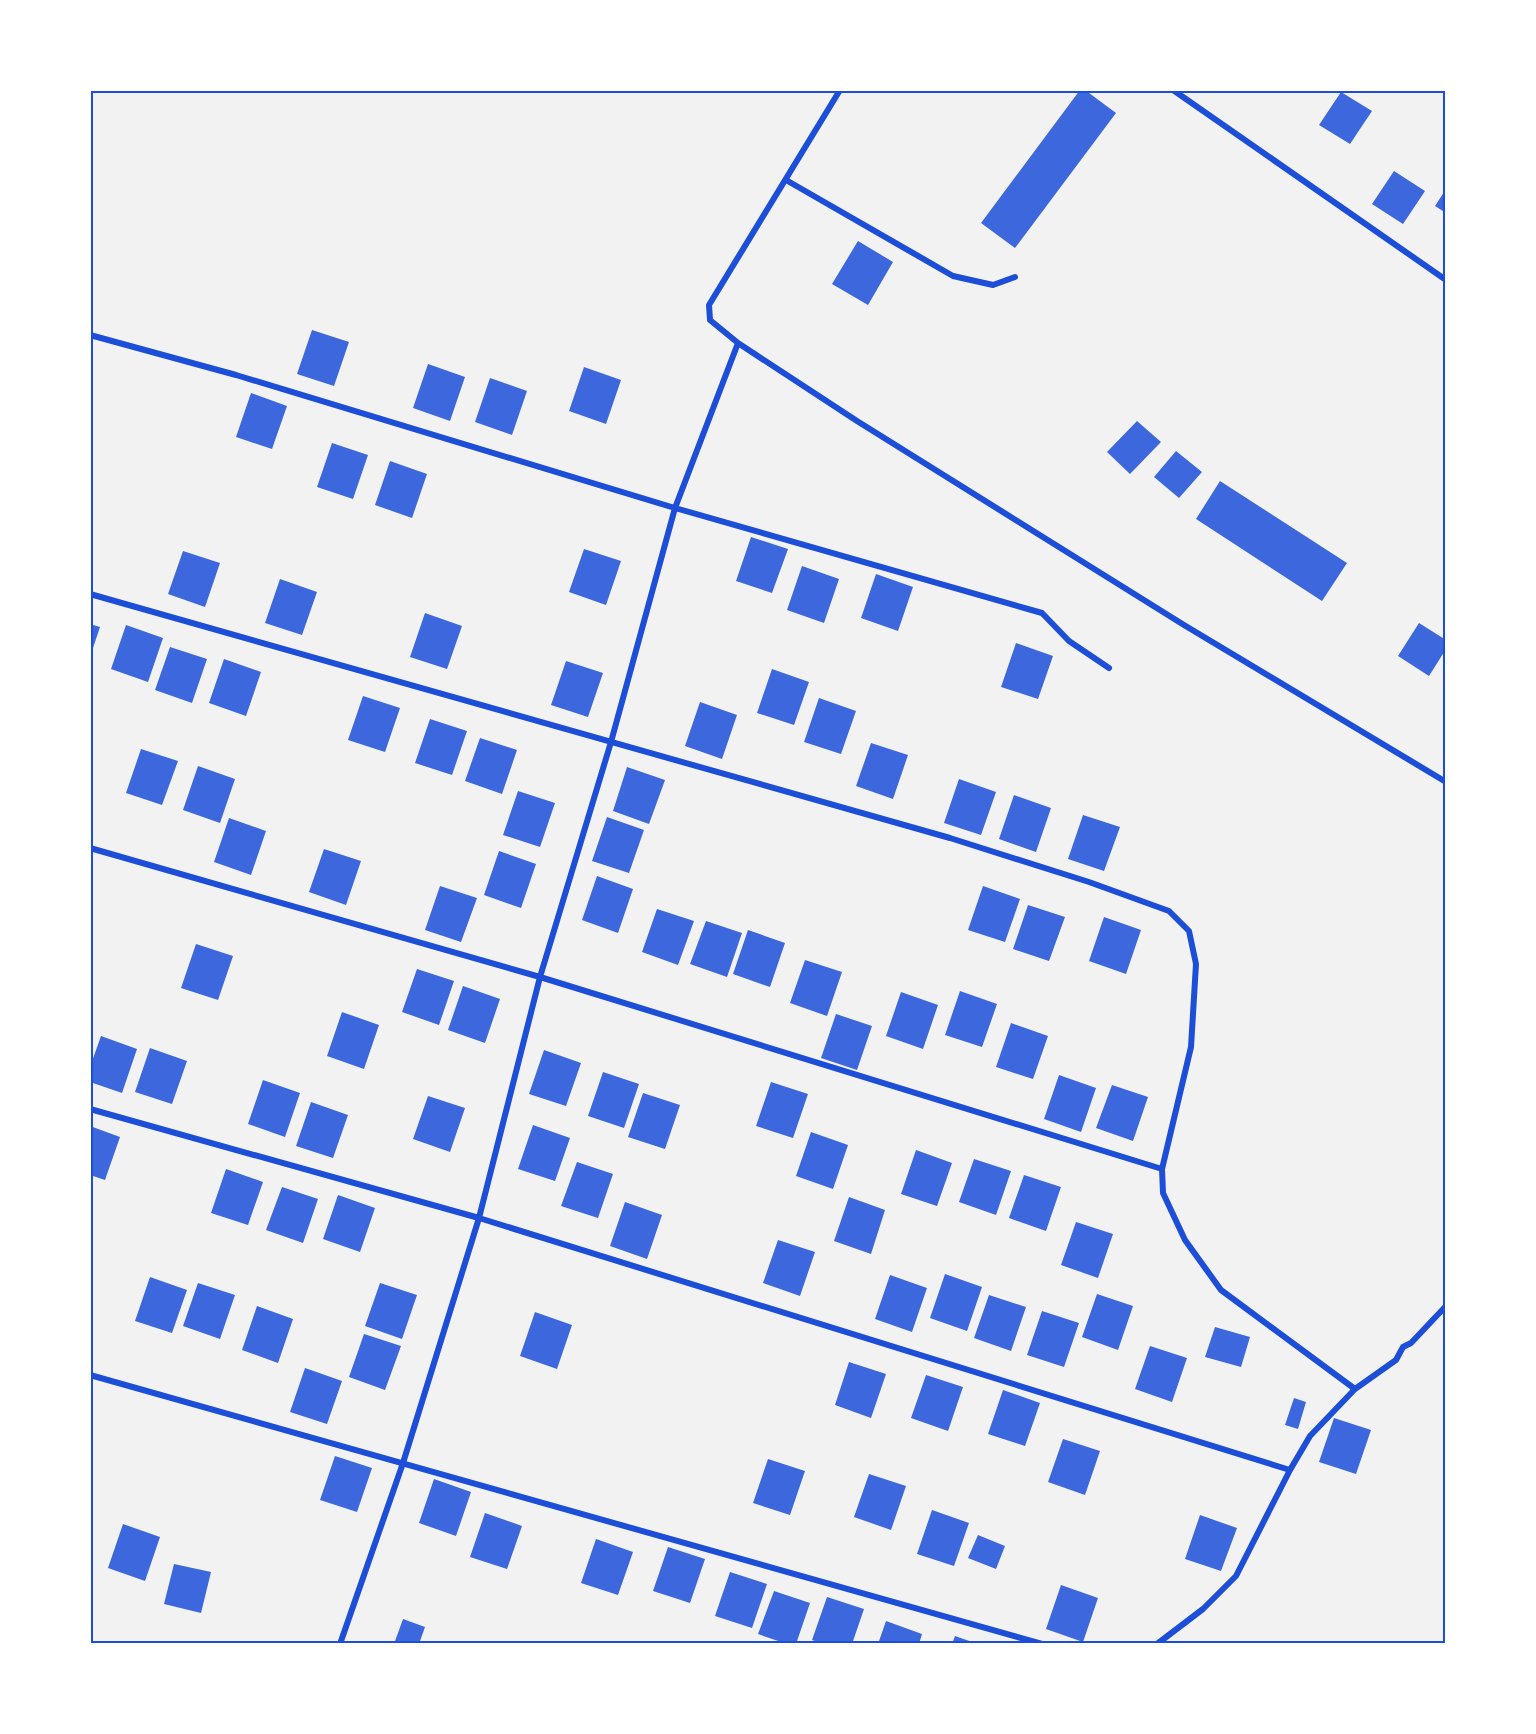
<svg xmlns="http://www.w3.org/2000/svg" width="1536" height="1734" font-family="Spectral,serif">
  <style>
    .building { fill: #3d67dc }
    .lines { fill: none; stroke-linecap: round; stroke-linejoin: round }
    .minor { stroke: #1d4ed8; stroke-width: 6 }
    .neatline { fill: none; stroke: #1d4ed8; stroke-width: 2 }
  </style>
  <rect width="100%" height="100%" fill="#f2f2f2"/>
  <!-- building -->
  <path class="building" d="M 1080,90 L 1085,90 L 1116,113 L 1015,248 L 981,223 Z
    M 1341,92 L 1372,111 L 1350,144 L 1319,125 Z
    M 1394,171 L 1425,191 L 1403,224 L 1372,204 Z
    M 1446,189 L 1446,213 L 1435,206 Z
    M 858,241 L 893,262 L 868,305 L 832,284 Z
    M 312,330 L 349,342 L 334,386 L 297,374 Z
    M 428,364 L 465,377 L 450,421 L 413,408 Z
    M 584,367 L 621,380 L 606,424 L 569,411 Z
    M 490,378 L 527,391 L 512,435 L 475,422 Z
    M 251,393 L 287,406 L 272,449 L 236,437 Z
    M 1137,421 L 1161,442 L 1130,474 L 1107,452 Z
    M 332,443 L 368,455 L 353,499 L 317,487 Z
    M 1176,451 L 1202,472 L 1179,498 L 1154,477 Z
    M 390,461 L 427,474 L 412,518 L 375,505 Z
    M 1220,481 L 1347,563 L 1322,601 L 1196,519 Z
    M 751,537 L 788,549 L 772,593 L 736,581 Z
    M 584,549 L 621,561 L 606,605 L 569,592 Z
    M 183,551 L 220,563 L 205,607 L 168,594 Z
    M 802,566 L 839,579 L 824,623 L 787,610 Z
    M 876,574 L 913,587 L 898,631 L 861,618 Z
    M 280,579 L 317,592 L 302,635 L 265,623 Z
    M 425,613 L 462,626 L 447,669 L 410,657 Z
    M 1419,623 L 1446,640 L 1446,649 L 1429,676 L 1398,656 Z
    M 90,624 L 100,627 L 90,657 Z
    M 126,625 L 163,638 L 148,682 L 111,669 Z
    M 1016,643 L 1053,656 L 1038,699 L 1001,687 Z
    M 170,647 L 207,659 L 192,703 L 155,690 Z
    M 224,659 L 261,672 L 246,716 L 209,703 Z
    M 566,661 L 603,673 L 588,717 L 551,705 Z
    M 772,669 L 809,682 L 794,725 L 757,713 Z
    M 363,696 L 400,708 L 385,752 L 348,740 Z
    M 819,698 L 856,711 L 841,754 L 804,742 Z
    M 700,702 L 737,715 L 722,759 L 685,746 Z
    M 430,719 L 467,731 L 452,775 L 415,763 Z
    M 480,738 L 517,750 L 502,794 L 465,781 Z
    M 871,743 L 908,755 L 893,799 L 856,786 Z
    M 141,749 L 178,761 L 162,805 L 126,793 Z
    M 198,766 L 235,779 L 220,823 L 183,810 Z
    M 627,767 L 665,780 L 649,824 L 613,811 Z
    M 959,779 L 996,792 L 981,835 L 944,823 Z
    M 518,791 L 555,803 L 540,847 L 503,835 Z
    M 1014,795 L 1051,808 L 1036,852 L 999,839 Z
    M 1083,815 L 1120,827 L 1104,871 L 1068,859 Z
    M 607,817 L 644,830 L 629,873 L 592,861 Z
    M 229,818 L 266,831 L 251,875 L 214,862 Z
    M 324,849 L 361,861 L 346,905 L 309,892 Z
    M 499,851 L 536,864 L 521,908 L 484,895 Z
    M 597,876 L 633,889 L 618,933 L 582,920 Z
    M 440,886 L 477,898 L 461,942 L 425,930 Z
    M 983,886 L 1020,899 L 1005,942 L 968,930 Z
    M 1028,905 L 1065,917 L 1049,961 L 1013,949 Z
    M 657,909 L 694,921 L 678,965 L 642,952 Z
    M 1104,917 L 1141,930 L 1126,974 L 1089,961 Z
    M 706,921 L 742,933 L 727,977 L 690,964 Z
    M 748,930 L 785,943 L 770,987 L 733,974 Z
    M 196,944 L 233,956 L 218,1000 L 181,988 Z
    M 805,960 L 842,972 L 827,1016 L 790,1003 Z
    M 417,969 L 454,981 L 439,1025 L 402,1012 Z
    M 463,986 L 500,999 L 485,1043 L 448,1030 Z
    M 960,991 L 997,1004 L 982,1047 L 945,1035 Z
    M 901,992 L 938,1005 L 923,1049 L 886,1036 Z
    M 342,1012 L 379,1025 L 364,1069 L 327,1056 Z
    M 836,1014 L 872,1026 L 857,1070 L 821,1058 Z
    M 1011,1023 L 1048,1036 L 1033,1079 L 996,1067 Z
    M 101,1036 L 137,1049 L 122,1093 L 90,1082 L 90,1067 Z
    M 150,1048 L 187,1061 L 172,1104 L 135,1092 Z
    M 544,1050 L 581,1063 L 566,1106 L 529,1094 Z
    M 603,1072 L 639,1084 L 624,1128 L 588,1116 Z
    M 1059,1075 L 1096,1088 L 1081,1132 L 1044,1119 Z
    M 263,1080 L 300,1093 L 285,1137 L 248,1124 Z
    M 771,1082 L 808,1094 L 793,1138 L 756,1126 Z
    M 1112,1085 L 1148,1097 L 1133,1141 L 1096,1128 Z
    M 643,1093 L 680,1105 L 665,1149 L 628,1137 Z
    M 428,1096 L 465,1108 L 450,1152 L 413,1139 Z
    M 311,1102 L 348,1115 L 333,1158 L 296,1146 Z
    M 533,1125 L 570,1138 L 555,1181 L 518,1169 Z
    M 90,1126 L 120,1137 L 105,1180 L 90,1175 Z
    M 811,1132 L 848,1145 L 833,1189 L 796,1176 Z
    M 916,1150 L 952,1163 L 937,1206 L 901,1194 Z
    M 974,1159 L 1011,1171 L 996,1215 L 959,1202 Z
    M 577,1162 L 613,1174 L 598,1218 L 561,1206 Z
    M 226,1169 L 263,1182 L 248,1225 L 211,1213 Z
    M 1024,1175 L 1061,1187 L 1046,1231 L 1009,1218 Z
    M 282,1187 L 318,1199 L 303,1243 L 266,1230 Z
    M 338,1195 L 375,1208 L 360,1252 L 323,1239 Z
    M 849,1197 L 885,1210 L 871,1254 L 834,1241 Z
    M 625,1202 L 662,1215 L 647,1259 L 610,1246 Z
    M 1076,1222 L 1113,1234 L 1098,1278 L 1061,1265 Z
    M 778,1240 L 815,1252 L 800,1296 L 763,1283 Z
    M 945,1274 L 982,1287 L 967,1331 L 930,1318 Z
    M 890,1275 L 927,1288 L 912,1332 L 875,1319 Z
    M 150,1277 L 187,1290 L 172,1333 L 135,1321 Z
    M 198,1283 L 235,1295 L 220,1339 L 183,1326 Z
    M 380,1283 L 417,1295 L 402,1339 L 365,1326 Z
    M 1097,1294 L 1133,1306 L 1118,1350 L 1082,1337 Z
    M 989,1295 L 1026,1307 L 1011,1351 L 974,1338 Z
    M 257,1306 L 293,1319 L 278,1363 L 242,1350 Z
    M 1042,1311 L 1079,1323 L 1064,1367 L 1027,1355 Z
    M 535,1312 L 572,1325 L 557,1369 L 520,1356 Z
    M 1215,1327 L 1250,1337 L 1241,1367 L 1205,1357 Z
    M 364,1334 L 401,1346 L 385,1390 L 349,1377 Z
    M 1150,1346 L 1187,1358 L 1172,1402 L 1135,1389 Z
    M 849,1362 L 886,1374 L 871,1418 L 835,1405 Z
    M 305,1368 L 342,1381 L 327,1424 L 290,1412 Z
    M 926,1375 L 963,1387 L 948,1431 L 911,1418 Z
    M 1003,1390 L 1040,1403 L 1025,1446 L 988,1434 Z
    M 1294,1398 L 1306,1402 L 1298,1429 L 1285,1425 Z
    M 1334,1418 L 1371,1430 L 1356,1474 L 1319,1462 Z
    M 1063,1439 L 1100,1451 L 1085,1495 L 1048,1482 Z
    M 335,1456 L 372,1468 L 357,1512 L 320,1500 Z
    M 768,1459 L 805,1471 L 790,1515 L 753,1503 Z
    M 869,1474 L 906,1486 L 891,1530 L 854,1517 Z
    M 434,1479 L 471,1492 L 456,1536 L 419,1523 Z
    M 932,1510 L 969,1523 L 954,1566 L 917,1554 Z
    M 485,1513 L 522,1526 L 507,1569 L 470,1557 Z
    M 1200,1515 L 1237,1528 L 1221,1571 L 1185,1559 Z
    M 123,1524 L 160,1537 L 145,1581 L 108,1568 Z
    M 978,1535 L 1005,1546 L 996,1569 L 968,1558 Z
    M 596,1539 L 633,1552 L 618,1595 L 581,1583 Z
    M 668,1547 L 705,1559 L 690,1603 L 653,1591 Z
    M 174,1564 L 211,1572 L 201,1613 L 164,1604 Z
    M 730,1572 L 767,1584 L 752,1628 L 715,1616 Z
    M 1061,1585 L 1098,1598 L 1083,1642 L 1046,1629 Z
    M 774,1591 L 810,1603 L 796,1644 L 787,1644 L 758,1634 Z
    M 827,1597 L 864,1609 L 852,1644 L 823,1644 L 812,1640 Z
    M 403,1619 L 425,1627 L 419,1644 L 394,1644 Z
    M 886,1621 L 922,1634 L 919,1644 L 878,1644 Z
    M 955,1636 L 978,1644 L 952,1644 Z"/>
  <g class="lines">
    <!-- minor -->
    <path class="minor" d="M 1173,90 L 1446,280
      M 786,180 L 953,276 L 993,285 L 1015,277
      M 90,335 L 236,375 L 675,508 L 1042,613 L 1069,641 L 1109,668
      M 738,343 L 710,320 L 709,305 L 840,90
      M 90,594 L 950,838 L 1089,882 L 1169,911 L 1189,931 L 1196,964 L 1191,1047 L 1162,1169 L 1163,1193 L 1185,1240 L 1221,1290 L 1355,1389
      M 90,848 L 540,977 L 1162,1169
      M 90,1109 L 479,1218 L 1290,1470
      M 90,1375 L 1042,1644
      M 340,1644 L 403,1463 L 479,1218 L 540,977 L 611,742 L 675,508 L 738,343 L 857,421 L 1184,625 L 1446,782
      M 1157,1644 L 1203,1609 L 1236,1576 L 1290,1470 L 1310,1436 L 1355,1389 L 1396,1360 L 1403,1347 L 1411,1343 L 1446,1306"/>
  </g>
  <!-- border -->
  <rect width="1536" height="1734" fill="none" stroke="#ffffff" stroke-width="183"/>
  <rect x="92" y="92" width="1352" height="1550" class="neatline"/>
</svg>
